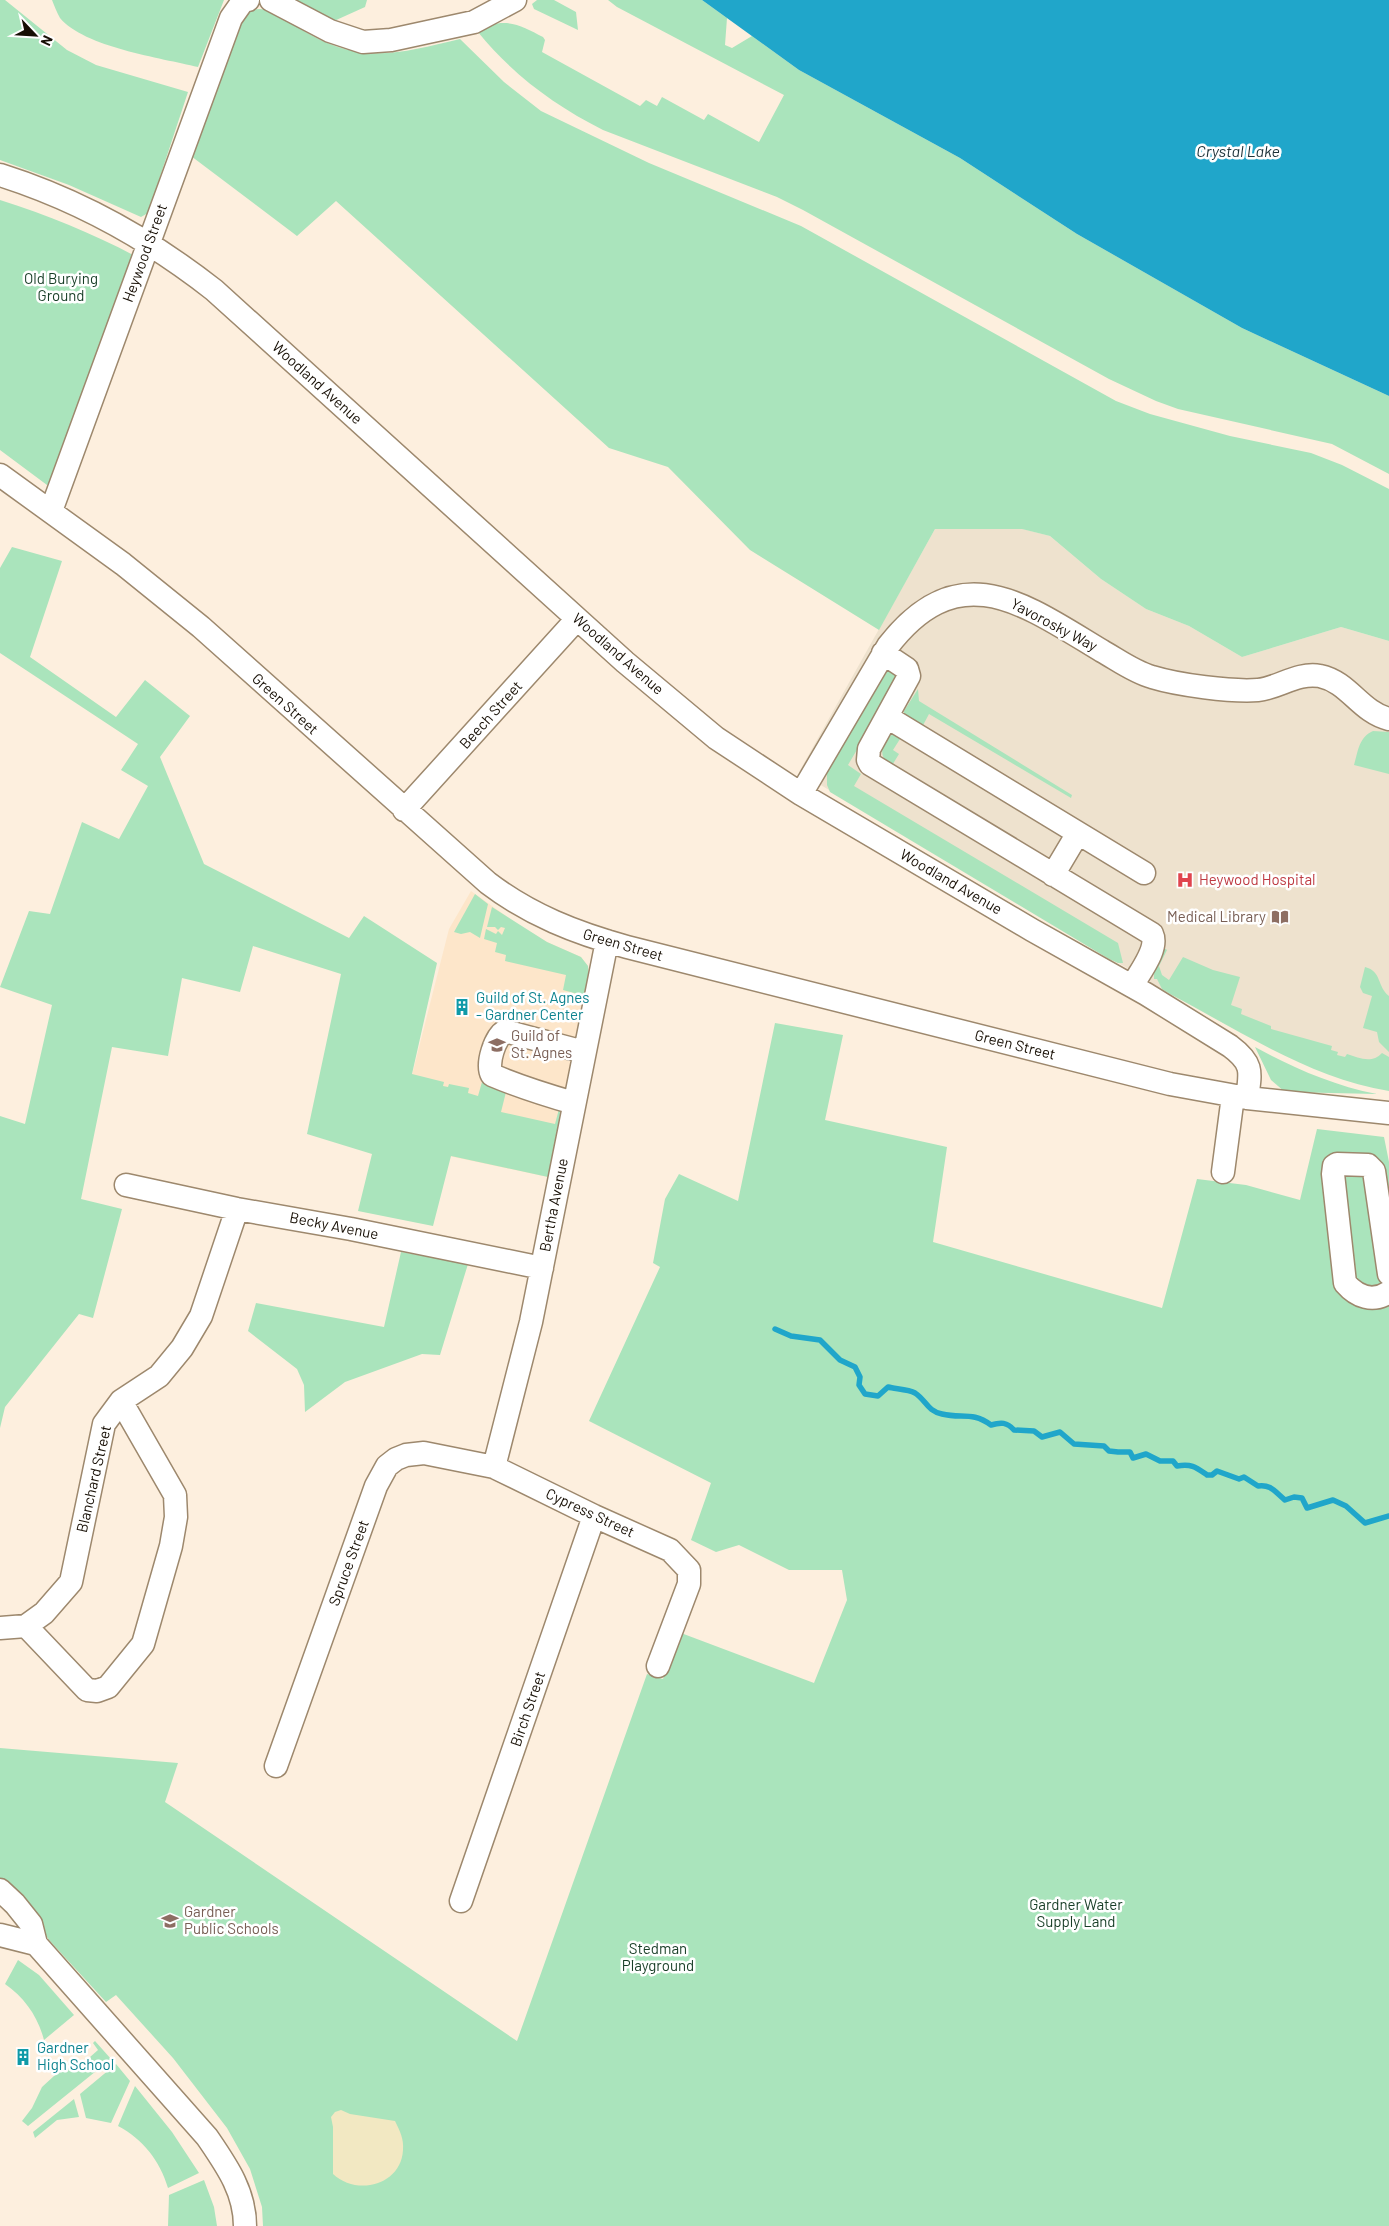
<svg xmlns="http://www.w3.org/2000/svg" width="1389" height="2226" font-family="Barlow,sans-serif">
  <style>
    .built { fill: #fde6ca }
    .medical { fill: #eee2ce }
    .green { fill: #aae4bc }
    .sand { fill: #f2e8c2 }
    .water { fill: #20a6ca }
    .lines { fill: none; stroke-linecap: round; stroke-linejoin: round }
    .stream { stroke: #20a6ca; stroke-width: 5.5 }
    .minor-casing { stroke: #9d886d; stroke-width: 25 }
    .minor { stroke: #fff; stroke-width: 22 }
    .labels { text-anchor: middle; stroke-width: 5; stroke-linejoin: round; paint-order: stroke }
    .street-label { font-size: 15px; fill: #170f05; stroke: #fff }
    .park-label { font-size: 15px; fill: #173d26; stroke: #fff }
    .health-label { font-size: 15px; fill: #be3a42; stroke: #fff; text-anchor: start }
    .education-label { font-size: 15px; fill: #785e54; stroke: #fff; text-anchor: start }
    .culture-label { font-size: 15px; fill: #0d838f; stroke: #fff; text-anchor: start }
    .water-label { font-size: 16px; font-style: italic; fill: #1d3239; stroke: #fff }
  </style>
  <rect width="100%" height="100%" fill="#fdefde"/>
  <!-- built -->
  <path class="built" d="M 471,891 L 519,925 L 547,942 L 581,957 L 588,966 L 589,980 L 548,1177 L 397,1145 L 412,1075 L 449,929 Z"/>
  <!-- medical -->
  <path class="medical" d="M 935,529 L 1023,529 L 1050,536 L 1101,579 L 1146,609 L 1189,626 L 1242,657 L 1341,627 L 1389,641 L 1389,1080 L 1162,989 L 799,772 Z"/>
  <!-- green -->
  <path class="green" d="M 0,0 L 5,0 L 67,50 L 96,65 L 188,92 L 148,213 L 141,217 L 69,185 L 0,160 Z
    M 52,0 L 224,0 L 198,67 C 161,58 84,47 60,18 C 57,13 54,5 52,0 Z
    M 292,0 L 367,0 L 365,7 L 334,21 Z
    M 537,0 L 554,0 L 576,12 L 578,30 L 534,9 L 532,4 Z
    M 608,0 L 702,0 L 727,18 L 725,45 L 732,48 L 752,36 L 799,70 L 960,158 L 1077,234 L 1242,328 L 1389,396 L 1389,474 L 1332,444 L 1178,409 L 1156,401 L 1109,379 L 803,210 L 777,197 L 603,130 C 554,105 513,75 478,32 C 481,29 486,26 491,25 C 511,19 525,28 543,37 L 545,40 L 542,52 L 640,106 L 646,100 L 657,106 L 662,97 L 704,120 L 708,114 L 759,142 L 784,95 L 617,7 Z
    M 260,9 C 280,11 294,26 311,35 C 365,65 404,52 460,39 L 504,82 L 541,111 L 649,163 L 801,226 L 1116,401 L 1150,414 L 1230,436 L 1311,453 L 1342,465 L 1389,489 L 1389,641 L 1341,627 L 1242,657 L 1189,626 L 1146,609 L 1101,579 L 1050,536 L 1022,529 L 935,529 L 879,630 L 750,550 L 668,467 L 609,448 L 336,201 L 297,236 L 187,153 L 230,36 L 247,10 Z
    M 0,200 C 47,215 92,233 135,256 L 51,482 L 47,485 L 0,450 Z
    M 12,547 L 62,561 L 30,657 L 116,717 L 145,680 L 190,716 L 160,757 L 204,864 L 349,938 L 364,916 L 437,963 L 412,1074 L 444,1082 L 443,1086 L 448,1087 L 449,1084 L 469,1088 L 468,1093 L 478,1096 L 482,1082 L 507,1088 L 501,1112 L 555,1124 L 559,1109 L 561,1109 L 548,1177 L 451,1156 L 433,1226 L 358,1211 L 372,1154 L 307,1134 L 341,974 L 253,946 L 240,992 L 182,978 L 168,1056 L 112,1047 L 81,1199 L 122,1209 L 93,1318 L 79,1314 L 5,1407 L 0,1428 L 0,1116 L 25,1124 L 52,1005 L 0,987 L 29,911 L 50,914 L 82,822 L 119,839 L 148,786 L 121,770 L 138,744 L 0,653 L 0,568 Z
    M 890,667 L 897,675 L 895,685 L 848,765 L 861,774 L 854,786 L 1118,943 L 1123,963 L 1118,963 L 1109,959 L 830,792 L 827,785 L 827,771 Z
    M 918,689 L 919,701 L 1072,795 L 1071,798 L 929,714 L 921,729 L 904,716 L 904,711 Z
    M 1373,731 L 1389,732 L 1389,774 L 1354,765 C 1358,751 1359,737 1373,731 Z
    M 892,735 L 896,735 L 900,739 L 893,750 L 899,754 L 891,767 C 880,756 880,751 887,737 Z
    M 475,894 L 488,904 L 480,938 L 470,932 L 461,934 L 454,932 Z
    M 492,907 L 547,942 L 581,957 L 588,966 L 589,980 L 585,996 L 563,990 L 566,975 L 505,961 L 506,955 L 495,952 L 497,943 L 484,939 L 486,929 L 496,934 L 498,931 L 502,935 L 505,928 L 501,927 L 498,930 L 495,927 L 487,927 Z
    M 1164,948 L 1167,950 L 1159,966 L 1162,975 L 1169,980 L 1183,957 L 1213,970 L 1240,977 L 1231,1005 L 1242,1009 L 1241,1014 L 1271,1026 L 1271,1029 L 1332,1046 L 1331,1050 L 1338,1052 L 1337,1055 L 1345,1057 L 1347,1054 C 1359,1058 1372,1064 1382,1053 L 1389,1057 L 1389,1091 C 1310,1078 1240,1031 1170,994 L 1162,989 L 1157,979 L 1154,979 L 1154,969 Z
    M 1365,967 C 1382,971 1377,987 1389,996 L 1389,1052 L 1379,1042 L 1377,1032 L 1363,1028 L 1372,996 L 1363,993 L 1360,987 Z
    M 775,1023 L 843,1035 L 825,1120 L 947,1147 L 933,1242 L 1162,1308 L 1197,1179 L 1246,1185 L 1300,1200 L 1317,1129 L 1384,1137 L 1389,1162 L 1389,2226 L 263,2226 L 262,2207 L 250,2169 L 227,2128 L 173,2058 L 116,1995 L 106,2002 L 49,1940 L 31,1912 L 0,1882 L 0,1748 L 178,1763 L 165,1802 L 517,2041 L 647,1674 L 663,1679 L 681,1633 L 814,1683 L 847,1600 L 842,1570 L 789,1570 L 739,1545 L 716,1552 L 691,1540 L 711,1483 L 589,1421 L 660,1267 L 653,1263 L 665,1199 L 679,1174 L 738,1201 Z
    M 1255,1047 C 1294,1068 1332,1085 1377,1094 L 1285,1092 L 1271,1080 Z
    M 401,1252 L 468,1264 L 440,1355 L 422,1354 L 345,1382 L 305,1412 L 304,1385 L 297,1369 L 248,1331 L 256,1303 L 384,1327 Z
    M 18,1960 L 39,1975 L 74,2015 L 44,2040 C 38,2017 25,1998 5,1984 Z
    M 95,2041 L 111,2059 L 28,2126 L 22,2121 L 32,2108 L 42,2087 L 66,2065 L 73,2072 L 98,2050 L 93,2043 Z
    M 116,2064 L 130,2081 L 111,2123 L 86,2118 L 80,2094 Z
    M 135,2086 L 172,2132 L 199,2173 L 168,2188 C 160,2161 143,2139 118,2126 Z
    M 74,2099 L 79,2117 L 57,2120 L 35,2138 L 33,2132 Z
    M 204,2180 L 214,2207 L 217,2226 L 168,2226 L 169,2195 Z"/>
  <!-- sand -->
  <path class="sand" d="M 341,2110 L 350,2114 L 395,2121 C 400,2131 404,2139 403,2150 C 401,2186 356,2196 333,2174 L 333,2127 L 331,2117 L 335,2112 Z"/>
  <!-- water -->
  <path class="water" d="M 702,0 L 1389,0 L 1389,396 L 1242,328 L 1077,234 L 960,158 L 799,70 Z"/>
  <g class="lines">
    <!-- stream -->
    <path class="stream" d="M 775,1329 L 791,1336 L 820,1340 L 840,1360 L 855,1367 L 860,1377 L 859,1385 L 865,1394 L 878,1396 L 888,1387 C 895,1389 908,1389 915,1393 C 926,1400 927,1411 942,1414 C 962,1419 972,1411 991,1425 C 1001,1422 1007,1422 1014,1430 L 1034,1431 L 1042,1437 L 1060,1432 L 1074,1444 L 1104,1446 L 1109,1451 L 1118,1452 L 1130,1452 L 1133,1458 L 1146,1454 L 1160,1461 L 1173,1461 L 1177,1466 C 1192,1463 1197,1468 1207,1475 L 1212,1475 L 1217,1471 L 1239,1479 L 1244,1477 L 1258,1486 C 1271,1484 1275,1492 1285,1500 L 1294,1497 L 1302,1498 L 1307,1508 L 1333,1500 L 1346,1506 L 1365,1523 L 1389,1516"/>
    <!-- minor casing -->
    <g class="minor-casing">
      <path id="minor" d="M 271,0 L 330,31 L 363,42 L 391,40 L 474,22 L 515,0
        M 0,175 C 79,200 149,239 214,290 L 625,662 L 716,738 L 801,794 L 1032,930 L 1146,994 L 1230,1046 C 1253,1063 1251,1071 1247,1098
        M 0,475 L 123,564 L 201,627 L 488,883 C 530,915 576,933 627,947 L 1170,1084 L 1247,1098 L 1389,1113
        M 51,511 L 231,18 L 243,1 L 248,0
        M 883,653 L 907,669 L 909,676 L 869,749 L 868,760 L 870,764 L 1152,934 C 1159,949 1139,973 1132,986
        M 887,717 L 1144,873
        M 801,794 L 888,646 C 959,554 1024,604 1102,651 C 1118,660 1134,672 1152,677 C 1178,685 1231,692 1258,690 C 1279,688 1297,672 1320,676 C 1349,682 1360,712 1389,719
        M 404,810 L 577,619
        M 1053,875 L 1078,833
        M 574,1103 C 546,1095 518,1086 492,1075 C 486,1064 495,1037 505,1031 L 584,1052
        M 1223,1172 L 1233,1096
        M 126,1185 L 237,1209 L 351,1229 L 542,1268
        M 1389,1274 L 1374,1171 L 1368,1165 L 1337,1164 L 1334,1166 L 1333,1174 L 1345,1283 C 1357,1297 1373,1303 1389,1292
        M 494,1467 L 531,1322 L 607,941
        M 26,1626 L 87,1690 L 97,1691 L 108,1687 L 143,1644 L 171,1546 L 176,1517 L 175,1495 L 121,1401
        M 0,1628 L 26,1626 L 44,1613 L 71,1582 L 104,1424 L 121,1401 L 159,1376 L 182,1348 L 201,1316 L 237,1209
        M 276,1766 L 376,1486 L 387,1466 L 396,1459 L 406,1455 L 424,1453 L 494,1467 L 594,1516 L 670,1550 L 689,1570 L 689,1584 L 658,1666
        M 0,1890 L 15,1904 L 31,1924 L 36,1944
        M 461,1901 L 594,1516
        M 0,1935 L 36,1944 L 207,2137 C 226,2165 245,2191 245,2226"/>
    </g>
    <!-- minor -->
    <use href="#minor" class="minor"/>
  </g>
  <!-- icons -->
  <defs>
    <g id="hospital-bare" transform="scale(1.35)"><path d="M-5-5h3v3.5h4V-5h3V5h-3V1.5h-4V5h-3Z" fill="#e0444e" stroke="#fff" stroke-width="2.5" paint-order="stroke"/></g>
    <g id="library-bare" transform="scale(1.35)"><path d="M-6-4Q-3-5.5-.7-3.5V5Q-3 3-6 4ZM6-4Q3-5.5 .7-3.5V5Q3 3 6 4Z" fill="#8d6e63" stroke="#fff" stroke-width="2.5" paint-order="stroke"/></g>
    <g id="building-bare" transform="scale(1.35)"><path d="M-4-6H4V6H1V3H-1V6H-4ZM-2.5-4.3h1.7v1.8h-1.7ZM.8-4.3h1.7v1.8H.8ZM-2.5-1h1.7V.8h-1.7ZM.8-1h1.7V.8H.8Z" fill="#0f9aa8" stroke="#fff" stroke-width="2.5" paint-order="stroke"/></g>
    <g id="school-bare" transform="scale(1.35)"><path d="M0-5L7-2L0 1L-7-2ZM-4 1L0 2.5L4 1V4Q0 6-4 4Z" fill="#8d6e63" stroke="#fff" stroke-width="2.5" paint-order="stroke"/></g>
  </defs>
  <g fill-rule="evenodd">
    <use href="#hospital-bare" x="1185" y="880"/>
    <use href="#library-bare" x="1280" y="917"/>
    <use href="#building-bare" x="462" y="1007"/>
    <use href="#school-bare" x="497" y="1045"/>
    <use href="#school-bare" x="170" y="1921"/>
    <use href="#building-bare" x="23" y="2057"/>
  </g>
  <g class="labels">
    <!-- street labels -->
    <g class="street-label">
      <text transform="translate(145 253) rotate(-70)" y="5">Heywood Street</text>
      <text transform="translate(317 383) rotate(42)" y="5">Woodland Avenue</text>
      <text transform="translate(1054 625) rotate(28)" y="5">Yavorosky Way</text>
      <text transform="translate(618 654) rotate(41)" y="5">Woodland Avenue</text>
      <text transform="translate(285 704) rotate(42)" y="5">Green Street</text>
      <text transform="translate(491 715) rotate(-48)" y="5">Beech Street</text>
      <text transform="translate(951 882) rotate(30)" y="5">Woodland Avenue</text>
      <text transform="translate(623 945) rotate(16)" y="5">Green Street</text>
      <text transform="translate(1015 1045) rotate(14)" y="5">Green Street</text>
      <text transform="translate(554 1205) rotate(-79)" y="5">Bertha Avenue</text>
      <text transform="translate(334 1226) rotate(11)" y="5">Becky Avenue</text>
      <text transform="translate(94 1479) rotate(-77)" y="5">Blanchard Street</text>
      <text transform="translate(590 1513) rotate(25)" y="5">Cypress Street</text>
      <text transform="translate(349 1563) rotate(-70)" y="5">Spruce Street</text>
      <text transform="translate(528 1709) rotate(-71)" y="5">Birch Street</text>
    </g>
    <!-- park labels -->
    <g class="park-label">
      <text x="61" y="284">Old Burying<tspan x="61" dy="17">Ground</tspan></text>
      <text x="1076" y="1910">Gardner Water<tspan x="1076" dy="17">Supply Land</tspan></text>
      <text x="658" y="1954">Stedman<tspan x="658" dy="17">Playground</tspan></text>
    </g>
    <!-- health labels -->
    <g class="health-label">
      <text x="1199" y="885">Heywood Hospital</text>
    </g>
    <!-- education labels -->
    <g class="education-label">
      <text x="1266" y="922" text-anchor="end">Medical Library</text>
      <text x="511" y="1041">Guild of<tspan x="511" dy="17">St. Agnes</tspan></text>
      <text x="184" y="1917">Gardner<tspan x="184" dy="17">Public Schools</tspan></text>
    </g>
    <!-- culture labels -->
    <g class="culture-label">
      <text x="476" y="1003">Guild of St. Agnes<tspan x="476" dy="17">- Gardner Center</tspan></text>
      <text x="37" y="2053">Gardner<tspan x="37" dy="17">High School</tspan></text>
    </g>
    <!-- water labels -->
    <g class="water-label">
      <text x="1238" y="157">Crystal Lake</text>
    </g>
  </g>
  <!-- north arrow -->
  <g transform="translate(35 35) rotate(115)" stroke="#ffffff" stroke-width="4" paint-order="stroke">
  <path d="M0-4L9 19L0 12L-9 19Z" fill="#170f05"/>
  <text y="-8" font-size="14" font-weight="bold" text-anchor="middle" fill="#170f05">N</text>
  </g>
</svg>
